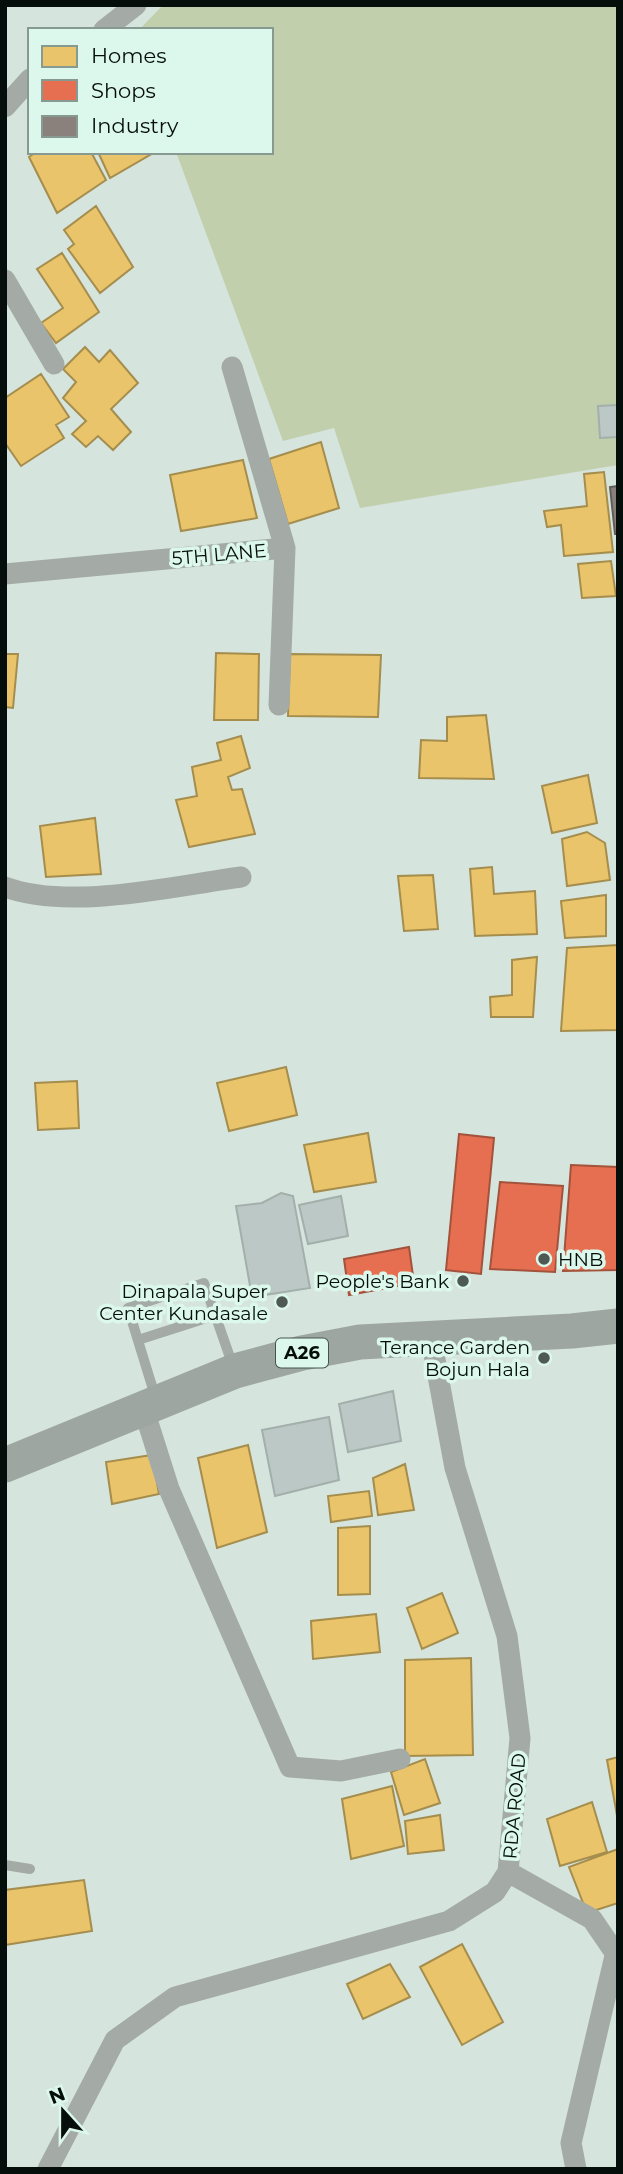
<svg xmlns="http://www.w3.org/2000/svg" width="623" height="2174" font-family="Montserrat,sans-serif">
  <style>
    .green { fill: #c2cfac }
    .homes { fill: #e9c46a; stroke: #a58d4d; stroke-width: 2 }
    .shops { fill: #e76f51; stroke: #a3523c; stroke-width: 2 }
    .industry { fill: #8a817c; stroke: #625e5a; stroke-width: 2 }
    .building { fill: #bcc8c5; stroke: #a2afab; stroke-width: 2 }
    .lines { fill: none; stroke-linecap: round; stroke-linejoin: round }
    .service { stroke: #a4aaa6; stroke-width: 10 }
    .minor { stroke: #a4aaa6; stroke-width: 21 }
    .trunk { stroke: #9da6a0; stroke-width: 35 }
    .poi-dot { fill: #4e5954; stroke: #dcf7eb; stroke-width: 2.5 }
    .labels { text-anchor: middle; stroke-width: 7; stroke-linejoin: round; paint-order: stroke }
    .shield { fill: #dcf7eb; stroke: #46544e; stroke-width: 2 }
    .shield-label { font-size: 18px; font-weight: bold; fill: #050e0a }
    .street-label { font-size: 19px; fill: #050e0a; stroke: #dcf7eb }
    .poi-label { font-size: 19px; fill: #050e0a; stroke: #dcf7eb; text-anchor: end }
  </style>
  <rect width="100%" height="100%" fill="#d5e4dd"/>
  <!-- green -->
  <path class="green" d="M 163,5 L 618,5 L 618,465 L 360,508 L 334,428 L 283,441 L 176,152 L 271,152 L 271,30 L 139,30 Z"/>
  <!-- homes -->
  <path class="homes" d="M 36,152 L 91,152 L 106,180 L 57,213 L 29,157 Z
    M 98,152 L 155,152 L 110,178 Z
    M 96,206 L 133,267 L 100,293 L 68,249 L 74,244 L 64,230 Z
    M 62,253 L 99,312 L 56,343 L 41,323 L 63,308 L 37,269 Z
    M 85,347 L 99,362 L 110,350 L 138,383 L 111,409 L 131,432 L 113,450 L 98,436 L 86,447 L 72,434 L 86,421 L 63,398 L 76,382 L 63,369 Z
    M 41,374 L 69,417 L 56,425 L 64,438 L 21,466 L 5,443 L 5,398 Z
    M 321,442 L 339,508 L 288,524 L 269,459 Z
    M 243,460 L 257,518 L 181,531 L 170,475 Z
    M 604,472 L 613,552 L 564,556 L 561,525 L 547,527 L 544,511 L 587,506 L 584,474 Z
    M 611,561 L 616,596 L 582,598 L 578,564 Z
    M 216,653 L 259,654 L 258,720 L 214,720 Z
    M 5,654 L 18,654 L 13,708 L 5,707 Z
    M 290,654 L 381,655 L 378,717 L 288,716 Z
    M 486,715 L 494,779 L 419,778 L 421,740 L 447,741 L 447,717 Z
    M 241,736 L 250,768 L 228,777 L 232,790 L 242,789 L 255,834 L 189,847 L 176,800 L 197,796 L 192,767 L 221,760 L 217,743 Z
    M 588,775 L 597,823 L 552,833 L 542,786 Z
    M 95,818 L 101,874 L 46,877 L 40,826 Z
    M 587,832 L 605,843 L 610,880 L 567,886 L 562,839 Z
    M 492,867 L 494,894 L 535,891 L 537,934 L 475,936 L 470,869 Z
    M 433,875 L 438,929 L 404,931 L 398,876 Z
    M 606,895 L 606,936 L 565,938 L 561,901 Z
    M 618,945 L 618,1030 L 561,1031 L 567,948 Z
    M 537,957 L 533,1017 L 491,1017 L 490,997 L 512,995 L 512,960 Z
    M 286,1067 L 297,1115 L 229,1131 L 217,1083 Z
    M 77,1081 L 79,1128 L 38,1130 L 35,1083 Z
    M 368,1133 L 376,1182 L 314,1192 L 304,1145 Z
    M 248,1445 L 267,1532 L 217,1548 L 198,1458 Z
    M 152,1455 L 159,1494 L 112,1504 L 106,1462 Z
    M 405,1464 L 414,1510 L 378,1515 L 373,1478 Z
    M 369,1491 L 372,1516 L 331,1522 L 328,1496 Z
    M 370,1526 L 370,1594 L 338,1595 L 338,1528 Z
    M 442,1593 L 458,1633 L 422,1649 L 407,1608 Z
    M 376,1614 L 380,1652 L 313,1659 L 311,1621 Z
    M 471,1658 L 473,1755 L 405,1756 L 405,1660 Z
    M 618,1757 L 618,1821 L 607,1760 Z
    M 425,1759 L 440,1803 L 404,1815 L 391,1772 Z
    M 392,1786 L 404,1846 L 351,1859 L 342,1799 Z
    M 592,1802 L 607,1852 L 560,1866 L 547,1819 Z
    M 440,1815 L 444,1850 L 408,1854 L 405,1821 Z
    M 618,1849 L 618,1903 L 587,1913 L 569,1867 Z
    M 84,1880 L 92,1931 L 5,1945 L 5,1890 Z
    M 462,1944 L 503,2022 L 462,2045 L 420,1967 Z
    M 390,1964 L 410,1997 L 363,2019 L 347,1984 Z"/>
  <!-- shops -->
  <path class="shops" d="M 459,1134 L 494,1138 L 481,1274 L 446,1270 Z
    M 571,1165 L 618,1167 L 618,1270 L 563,1271 Z
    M 500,1182 L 563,1186 L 555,1272 L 490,1269 Z
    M 409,1247 L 414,1283 L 349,1295 L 344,1259 Z"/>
  <!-- industry -->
  <path class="industry" d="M 618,486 L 618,534 L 615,534 L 610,487 Z"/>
  <!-- building -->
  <path class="building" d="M 618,405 L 618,437 L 600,438 L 598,406 Z
    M 281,1193 L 293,1196 L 310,1288 L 252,1297 L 236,1206 L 262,1203 Z
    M 341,1196 L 348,1236 L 308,1244 L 299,1205 Z
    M 393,1391 L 401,1441 L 348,1452 L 339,1404 Z
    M 329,1417 L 339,1480 L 275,1496 L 262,1430 Z"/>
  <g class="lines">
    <!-- service -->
    <path class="service" d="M 138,1340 L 216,1315
      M 156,1399 L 128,1308 L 204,1283 L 233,1366
      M 5,1865 L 30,1869"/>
    <!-- minor -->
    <path class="minor" d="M 104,30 L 136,5
      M 5,107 L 30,79
      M 5,280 L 54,364
      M 5,574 L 285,548 L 232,367
      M 279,705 L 285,548
      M 5,887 C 70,911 173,886 241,877
      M 143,1407 L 169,1489 L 290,1767 L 341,1771 L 400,1759
      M 508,1872 L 592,1919 L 618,1957
      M 48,2169 L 115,2040 L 175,1997 L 449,1921 L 495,1892 L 508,1872 L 520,1738 L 507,1636 L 455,1468 L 431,1338
      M 576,2169 L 571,2143 L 615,1956"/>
    <!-- trunk -->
    <path class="trunk" d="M 5,1465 L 235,1371 L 302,1353 L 360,1342 L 572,1331 L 618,1326"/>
  </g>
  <!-- markers -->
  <g class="poi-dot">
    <circle cx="544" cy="1259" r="7"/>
    <circle cx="463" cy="1281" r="7"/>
    <circle cx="282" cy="1302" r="7"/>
    <circle cx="544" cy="1358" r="7"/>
  </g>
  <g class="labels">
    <!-- shield labels -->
    <rect class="shield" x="276" y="1338.5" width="52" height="29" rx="5"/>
    <g class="shield-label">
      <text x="302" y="1359">A26</text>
    </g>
    <!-- street labels -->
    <g class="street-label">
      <text transform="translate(219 554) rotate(-5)" y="7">5TH LANE</text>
      <text transform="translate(514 1806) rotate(-85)" y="7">RDA ROAD</text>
    </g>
    <!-- poi labels -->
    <g class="poi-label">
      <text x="558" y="1266" text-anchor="start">HNB</text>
      <text x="449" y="1288">People's Bank</text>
      <text x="268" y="1298">Dinapala Super<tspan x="268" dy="22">Center Kundasale</tspan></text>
      <text x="530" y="1354">Terance Garden<tspan x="530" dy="22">Bojun Hala</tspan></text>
    </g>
  </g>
  <!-- border -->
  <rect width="623" height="2174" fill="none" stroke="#050e0a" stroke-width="14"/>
  <!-- legend -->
  <rect x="28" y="28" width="245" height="126" fill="#dcf7eb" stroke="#869a91" stroke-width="2"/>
  <rect x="42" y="46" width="35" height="21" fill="#e9c46a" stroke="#869a91" stroke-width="2"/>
  <text x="91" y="63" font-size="21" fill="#050e0a">Homes</text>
  <rect x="42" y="80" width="35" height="21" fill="#e76f51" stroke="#869a91" stroke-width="2"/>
  <text x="91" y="98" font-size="21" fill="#050e0a">Shops</text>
  <rect x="42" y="116" width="35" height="21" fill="#8a817c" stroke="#869a91" stroke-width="2"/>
  <text x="91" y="133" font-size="21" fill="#050e0a">Industry</text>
  <!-- north arrow -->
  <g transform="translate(63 2111) rotate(339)" stroke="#dcf7eb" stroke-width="5" paint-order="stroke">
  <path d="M0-5L12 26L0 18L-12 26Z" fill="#050e0a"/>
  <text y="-10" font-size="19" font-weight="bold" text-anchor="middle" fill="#050e0a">N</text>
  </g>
</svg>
